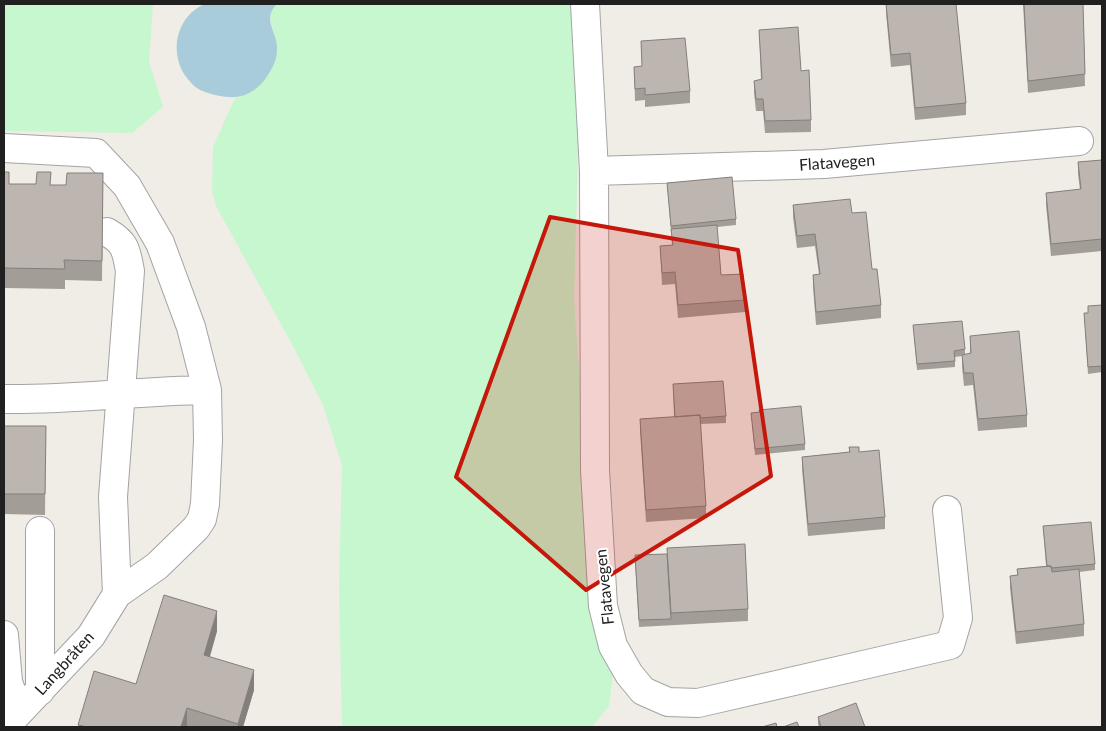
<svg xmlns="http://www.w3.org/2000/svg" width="1106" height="731" font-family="Lato,sans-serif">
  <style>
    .park { fill: #c6f7ce }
    .water { fill: #a9ccdb }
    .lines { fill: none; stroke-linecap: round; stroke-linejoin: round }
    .minor-casing { stroke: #a4a4a4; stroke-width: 30 }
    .minor { stroke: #fff; stroke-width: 28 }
    .wall { fill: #a39d97 }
    .shaded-wall { fill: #847f7b }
    .building { fill: #bdb6b0; stroke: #847f7b }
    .marked { fill: #c5180a; fill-opacity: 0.2; stroke: #c5180a; stroke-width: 4; stroke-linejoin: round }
    .labels { text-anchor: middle; stroke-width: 4; stroke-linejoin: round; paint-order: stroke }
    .street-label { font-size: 16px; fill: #202020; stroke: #fff }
  </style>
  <rect width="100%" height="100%" fill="#f0ede6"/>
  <!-- park -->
  <path class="park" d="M 4,4 L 153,4 L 149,61 L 163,107 L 132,133 L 4,131 Z
    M 277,4 L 574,4 L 578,154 L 574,299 L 598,639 L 614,665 L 609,706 L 592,727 L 342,727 L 339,588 L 342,465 L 323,405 L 294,348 L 216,206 L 212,191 L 213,147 L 235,98 L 253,92 L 275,34 C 270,21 267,14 277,4 Z"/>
  <!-- water -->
  <path class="water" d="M 205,4 L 277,4 C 261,20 278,31 277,50 C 277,59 273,67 268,75 C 252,100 231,101 205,92 C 196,89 193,85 187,78 C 168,54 176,16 205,4 Z"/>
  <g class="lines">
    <!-- minor casing -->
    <g class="minor-casing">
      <path id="minor" d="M 585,4 L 594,171 L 595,470 L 603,606 L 613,646 L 629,674 L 643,691 L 668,702 L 698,703 L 950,645 L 958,618 L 947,510
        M 4,148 L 96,153 L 127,186 L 160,243 L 191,327 L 207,390 L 208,440 L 205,504 L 202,519 L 196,528 L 157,566 L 117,594 L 91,636 L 5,727
        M 594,171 L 824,164 L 1079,141
        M 107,232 C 126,243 126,250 130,271 L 113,497 L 117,594
        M 4,399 C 72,400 139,391 207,390
        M 4,635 L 8,682 L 19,712
        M 40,691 L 40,531"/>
    </g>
    <!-- minor -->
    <use href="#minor" class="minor"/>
  </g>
  <!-- wall -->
  <path class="wall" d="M 886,4 L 966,103 L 966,115 L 915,120 L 910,65 L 891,67 L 886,13 Z
    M 1023,4 L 1083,4 L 1085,86 L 1028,93 Z
    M 759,30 L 801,71 L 811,120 L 811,132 L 765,133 L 763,111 L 756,111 L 754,93 L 754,81 L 761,80 Z
    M 641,41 L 690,91 L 690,103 L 645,107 L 645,100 L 635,101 L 634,67 L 642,66 Z
    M 1102,160 L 1102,251 L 1051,256 L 1046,205 L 1046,193 L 1080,190 L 1078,174 L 1078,162 Z
    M 4,172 L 9,184 L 51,185 L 66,185 L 103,173 L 102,281 L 65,280 L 65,289 L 4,288 Z
    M 667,183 L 736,219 L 736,225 L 717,227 L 721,275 L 745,300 L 745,312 L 678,318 L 675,284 L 662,285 L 660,246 L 672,245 L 671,232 Z
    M 793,205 L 852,213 L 872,269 L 881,305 L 881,318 L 816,325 L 813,287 L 813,275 L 819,274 L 815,246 L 797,248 L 793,217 Z
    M 1102,305 L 1102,372 L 1088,374 L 1084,313 L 1088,313 Z
    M 913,325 L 965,349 L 965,354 L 970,354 L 970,336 L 1027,415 L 1027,427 L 978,431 L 973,385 L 964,386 L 962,367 L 962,356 L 955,357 L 955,367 L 917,370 Z
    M 673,384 L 726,416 L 726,423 L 700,424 L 706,506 L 706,518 L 646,522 L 640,431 L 640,419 L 674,417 Z
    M 759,410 L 805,444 L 805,450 L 755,455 L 751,413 L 759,412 Z
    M 4,426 L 46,426 L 45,515 L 4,514 Z
    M 849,447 L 859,452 L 885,517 L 885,529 L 808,536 L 802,469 L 802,457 L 849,452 Z
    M 1043,526 L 1095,564 L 1095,570 L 1079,572 L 1084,624 L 1084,636 L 1016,644 L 1010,588 L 1010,576 L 1017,575 L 1017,569 L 1046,566 Z
    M 635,562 L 748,609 L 748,621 L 639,627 Z
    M 217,631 L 210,657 L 254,690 L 243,727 L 78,727 L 78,725 L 136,684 Z
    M 818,717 L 865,727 L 819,727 L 818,724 Z"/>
  <!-- shaded-wall -->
  <path class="shaded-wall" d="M 217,611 L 217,631 L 204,675 L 204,655 Z
    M 254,670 L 254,690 L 243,727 L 238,727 L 238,724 Z
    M 187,708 L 187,727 L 181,727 Z"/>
  <!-- building -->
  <path class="building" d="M 886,4 L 956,4 L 966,103 L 915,108 L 910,53 L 891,55 Z
    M 1024,4 L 1083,4 L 1085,74 L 1028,81 Z
    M 798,27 L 801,71 L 809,70 L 811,120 L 765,121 L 763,99 L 756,99 L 754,81 L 762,79 L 759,30 Z
    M 685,38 L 690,91 L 645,95 L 645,88 L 635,89 L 634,67 L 642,66 L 641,41 Z
    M 1102,160 L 1102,239 L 1051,244 L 1046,193 L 1081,189 L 1078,162 Z
    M 4,172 L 9,172 L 9,184 L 36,184 L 37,172 L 51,172 L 50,185 L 66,185 L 67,173 L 103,173 L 102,261 L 64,260 L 65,269 L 4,268 Z
    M 732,177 L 736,219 L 671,226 L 667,183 Z
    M 850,199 L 852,213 L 866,212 L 872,269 L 877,269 L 881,305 L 816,312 L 813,275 L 820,274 L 815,234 L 797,236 L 793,205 Z
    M 717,225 L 721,275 L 743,274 L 745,300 L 678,305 L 675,272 L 662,273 L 660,246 L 673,245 L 671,229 Z
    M 1102,305 L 1102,366 L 1088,367 L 1084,313 L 1088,313 L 1088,306 Z
    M 962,321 L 965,349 L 954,351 L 955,361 L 917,364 L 913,325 Z
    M 1019,331 L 1027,415 L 978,419 L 973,373 L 964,373 L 962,355 L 971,353 L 970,336 Z
    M 723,381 L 726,416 L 700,418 L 700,415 L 675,417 L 673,384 Z
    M 801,406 L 805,444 L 755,449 L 751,413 L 760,412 L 759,410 Z
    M 700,415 L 706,506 L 646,510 L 640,419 Z
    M 4,426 L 46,426 L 45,494 L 4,494 Z
    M 849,447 L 859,447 L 859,452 L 879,450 L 885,517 L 808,524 L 802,457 L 850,452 Z
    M 1091,522 L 1095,564 L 1051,568 L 1051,566 L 1047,566 L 1043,526 Z
    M 745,544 L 748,609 L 671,613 L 667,548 Z
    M 667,554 L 671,619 L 639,620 L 635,555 Z
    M 1051,566 L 1052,572 L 1079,569 L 1084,624 L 1016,632 L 1010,576 L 1018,575 L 1017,569 Z
    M 164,595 L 217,611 L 204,655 L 254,670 L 238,724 L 187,708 L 181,727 L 87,727 L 78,725 L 94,671 L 136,684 Z
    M 856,703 L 865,727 L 821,727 L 818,717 Z
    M 797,722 L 799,727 L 783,727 Z
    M 776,723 L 777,727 L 762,727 Z"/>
  <!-- marked area -->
  <path class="marked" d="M 550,217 L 738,250 L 771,476 L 586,590 L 456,477 Z"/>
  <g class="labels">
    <!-- street labels -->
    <g class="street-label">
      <text transform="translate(837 162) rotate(-4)" y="6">Flatavegen</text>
      <text transform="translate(604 587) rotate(-96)" y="6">Flatavegen</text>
      <text transform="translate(64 663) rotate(-48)" y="6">Langbråten</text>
    </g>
  </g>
  <!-- border -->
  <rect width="1106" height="731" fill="none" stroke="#202020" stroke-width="10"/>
</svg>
